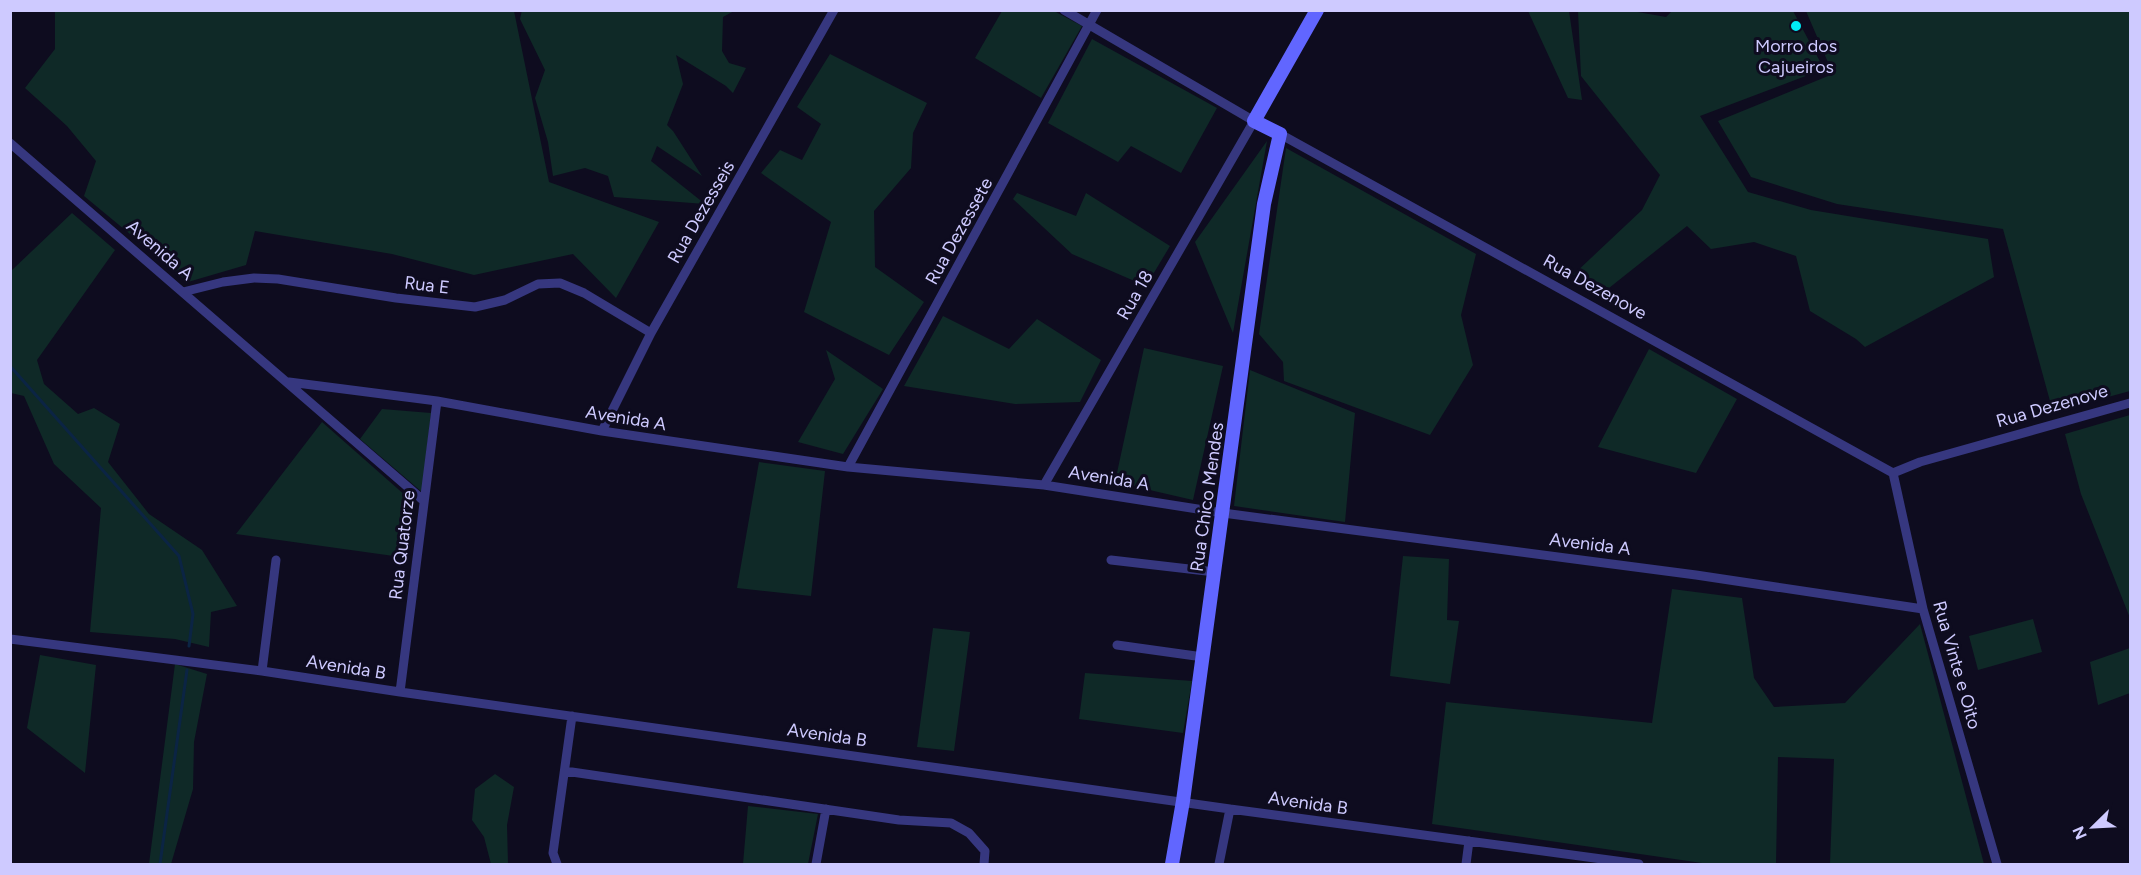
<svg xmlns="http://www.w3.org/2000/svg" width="2141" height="875" font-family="Figtree,sans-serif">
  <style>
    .green { fill: #0f2927 }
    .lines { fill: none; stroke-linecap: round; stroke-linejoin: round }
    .stream { stroke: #0b2444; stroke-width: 3 }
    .street { stroke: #36377f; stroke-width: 9 }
    .secondary { stroke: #6166ff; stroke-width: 14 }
    .poi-dot { fill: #00eaf5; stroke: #0e0c1f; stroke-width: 2 }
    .labels { text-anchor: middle; stroke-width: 6; stroke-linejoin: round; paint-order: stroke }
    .poi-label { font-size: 18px; fill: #cecaff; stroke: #0e0c1f }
    .street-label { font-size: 18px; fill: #cecaff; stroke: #0e0c1f }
  </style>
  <rect width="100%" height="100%" fill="#0e0c1f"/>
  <!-- green -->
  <path class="green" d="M 522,10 L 734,11 L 723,17 L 722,51 L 729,63 L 746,68 L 733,93 L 726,86 L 676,55 L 683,84 L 667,125 L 673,131 L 702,176 L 657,146 L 651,161 L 705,204 L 614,197 L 608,176 L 585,168 L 553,176 L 548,142 L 535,98 L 545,70 L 520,19 Z
    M 55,11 L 514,11 L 549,182 L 659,222 L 616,298 L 573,254 L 474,275 L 392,254 L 255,231 L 246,265 L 188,282 L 84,196 L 96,161 L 67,126 L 25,88 L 55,49 Z
    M 1002,11 L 1054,11 L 1082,26 L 1041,98 L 975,58 Z
    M 1528,11 L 1569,11 L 1582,100 L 1568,98 Z
    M 1793,11 L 1824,69 L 1700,116 L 1748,192 L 1811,210 L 1988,239 L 1994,277 L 1865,347 L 1856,339 L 1810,311 L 1796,256 L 1754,242 L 1711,249 L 1687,226 L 1609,288 L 1573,275 L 1642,210 L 1660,175 L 1581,76 L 1578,11 L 1632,11 L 1666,17 L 1672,11 Z
    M 1806,11 L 2130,11 L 2130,391 L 2053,412 L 2003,229 L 1837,204 L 1751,177 L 1718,121 L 1833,74 Z
    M 1092,39 L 1217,108 L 1181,173 L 1131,146 L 1118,162 L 1048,123 Z
    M 830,54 L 927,103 L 913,133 L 911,168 L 874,211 L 875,267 L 924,302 L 889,355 L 804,312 L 831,222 L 761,173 L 780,150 L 802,160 L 821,124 L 797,107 Z
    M 1267,141 L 1233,333 L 1195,242 Z
    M 1286,148 L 1476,254 L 1461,315 L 1473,365 L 1430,435 L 1284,381 L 1283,362 L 1259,334 Z
    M 1017,193 L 1076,216 L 1086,193 L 1170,246 L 1146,286 L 1072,254 L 1013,199 Z
    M 72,213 L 115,250 L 37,360 L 44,384 L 78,414 L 94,408 L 120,424 L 108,462 L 149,514 L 202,550 L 237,606 L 211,612 L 209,647 L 175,639 L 90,632 L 101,508 L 54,464 L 24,396 L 11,393 L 11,271 Z
    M 943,316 L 1009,349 L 1037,319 L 1101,360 L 1080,402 L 1015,404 L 904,386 Z
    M 1144,348 L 1223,366 L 1193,500 L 1115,482 Z
    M 1649,349 L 1737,399 L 1696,473 L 1598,447 Z
    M 826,350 L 883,389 L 843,454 L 798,442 L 835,379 Z
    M 1250,370 L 1355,413 L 1345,522 L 1234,506 Z
    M 382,409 L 431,413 L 422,492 L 360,439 Z
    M 2130,415 L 2130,618 L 2081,494 L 2065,434 Z
    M 322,422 L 415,504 L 408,558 L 236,534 Z
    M 759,462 L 825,471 L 811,596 L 737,588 Z
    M 1403,556 L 1449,559 L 1447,620 L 1459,621 L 1450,684 L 1390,676 Z
    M 1672,589 L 1742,598 L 1754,678 L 1774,707 L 1845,703 L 1920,624 L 1984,864 L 1830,864 L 1834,759 L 1778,757 L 1776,864 L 1709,864 L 1432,824 L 1446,702 L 1652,723 Z
    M 2033,619 L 2042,652 L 1978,670 L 1969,636 Z
    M 933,628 L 970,632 L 954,751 L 917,747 Z
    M 2130,648 L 2130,693 L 2098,705 L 2090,662 Z
    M 40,655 L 96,665 L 85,773 L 27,728 Z
    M 175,664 L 207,674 L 194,742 L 193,789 L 171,864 L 149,864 Z
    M 1085,673 L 1192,681 L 1183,733 L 1079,719 Z
    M 495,774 L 514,787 L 507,825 L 508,864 L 491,864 L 484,837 L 472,820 L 475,789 Z
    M 748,806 L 818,814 L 808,864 L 743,864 Z"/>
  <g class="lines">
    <!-- stream -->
    <path class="stream" d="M 10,366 L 179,556 L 193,614 L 189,646
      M 160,864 L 187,670"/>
    <!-- street -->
    <path class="street" d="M 1280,134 L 1893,473 L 1920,462 L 2130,403
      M 10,143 L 424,501
      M 183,292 L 223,282 L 254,278 L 278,279 L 396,298 L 475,307 L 505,300 L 538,284 L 560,283 L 584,293 L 651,333
      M 289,382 L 437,401 L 602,431 L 848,467 L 1044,485 L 1223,513 L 1696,575 L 1923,609
      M 602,431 L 651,333 L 834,10
      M 848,467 L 1097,10
      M 1893,473 L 1923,609 L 1997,864
      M 1044,485 L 1254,121 L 1064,10
      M 1111,560 L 1215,572
      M 10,639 L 262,671 L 400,692 L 1230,809 L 1639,864
      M 1117,645 L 1203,657
      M 262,671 L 276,560
      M 400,692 L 437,401
      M 565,771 L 899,820 L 951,823 L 969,833 L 985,851 L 984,864
      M 557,864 L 553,853 L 572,716
      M 816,864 L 826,809
      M 1219,864 L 1230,809
      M 1466,864 L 1469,841"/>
    <!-- secondary -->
    <path class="secondary" d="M 1172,864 L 1183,801 L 1264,204 L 1280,134 L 1254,121 L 1317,10"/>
  </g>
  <!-- markers -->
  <circle class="poi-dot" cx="1796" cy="26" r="6"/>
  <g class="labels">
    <!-- poi labels -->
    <g class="poi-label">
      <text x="1796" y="52">Morro dos<tspan x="1796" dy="21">Cajueiros</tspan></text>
    </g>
    <!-- street labels -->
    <g class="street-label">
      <text transform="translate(701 212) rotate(-60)" y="6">Rua Dezesseis</text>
      <text transform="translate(959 231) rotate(-61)" y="6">Rua Dezessete</text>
      <text transform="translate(160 250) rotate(41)" y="6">Avenida A</text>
      <text transform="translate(427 285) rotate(7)" y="6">Rua E</text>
      <text transform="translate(1595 287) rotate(29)" y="6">Rua Dezenove</text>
      <text transform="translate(1135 295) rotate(-60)" y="6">Rua 18</text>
      <text transform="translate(2052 406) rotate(-16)" y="6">Rua Dezenove</text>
      <text transform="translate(626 418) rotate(9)" y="6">Avenida A</text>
      <text transform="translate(1109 478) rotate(9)" y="6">Avenida A</text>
      <text transform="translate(1207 497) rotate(-82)" y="6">Rua Chico Mendes</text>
      <text transform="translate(1590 544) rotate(7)" y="6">Avenida A</text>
      <text transform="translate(402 545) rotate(-83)" y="6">Rua Quatorze</text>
      <text transform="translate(1957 665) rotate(74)" y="6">Rua Vinte e Oito</text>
      <text transform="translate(346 667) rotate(9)" y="6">Avenida B</text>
      <text transform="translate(827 735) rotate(8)" y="6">Avenida B</text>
      <text transform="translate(1308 803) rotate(8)" y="6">Avenida B</text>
    </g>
  </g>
  <!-- border -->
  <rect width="2141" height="875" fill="none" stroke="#cecaff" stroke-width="24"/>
  <!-- north arrow -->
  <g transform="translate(2093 827) rotate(246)" stroke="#0e0c1f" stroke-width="4.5" paint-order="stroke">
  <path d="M0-4.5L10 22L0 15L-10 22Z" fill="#cecaff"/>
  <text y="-9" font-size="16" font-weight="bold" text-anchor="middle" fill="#cecaff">N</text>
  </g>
</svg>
